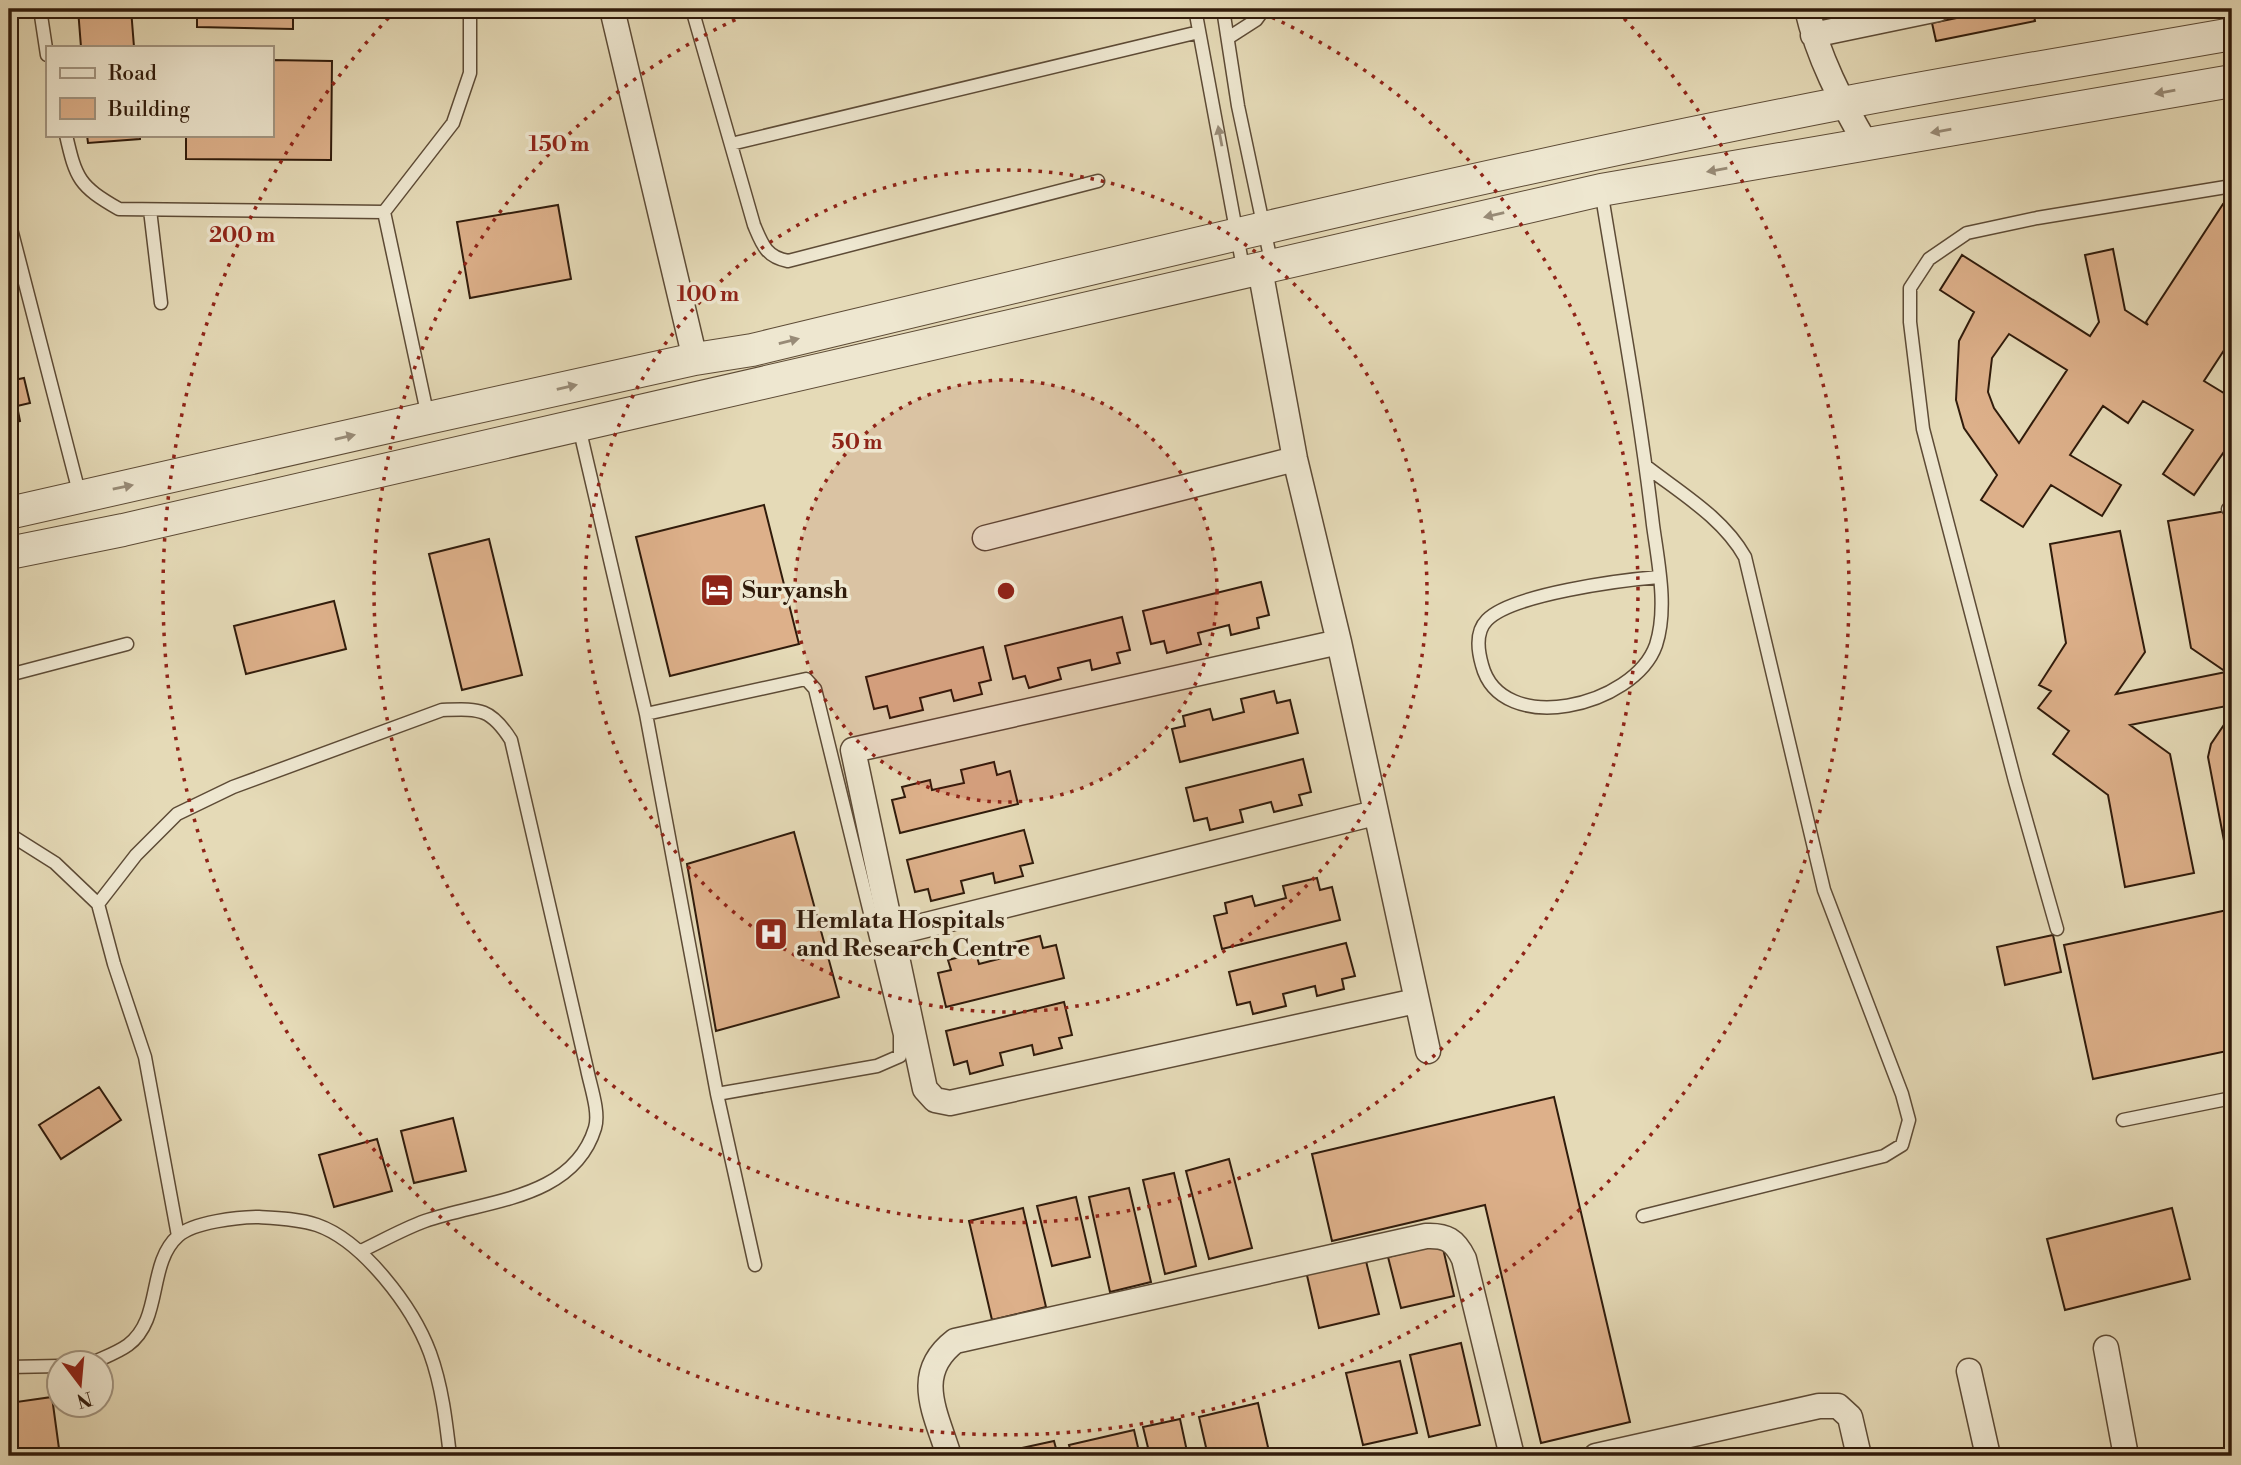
<svg xmlns="http://www.w3.org/2000/svg" width="2241" height="1465" font-family="'Libre Bodoni',serif">
  <style>
    .building { fill: #ddb08a; stroke: #301b0b; stroke-width: 2; fill-rule: evenodd }
    .lines { fill: none; stroke-linecap: round; stroke-linejoin: round }
    .service-casing { stroke: #5d4b36; stroke-width: 15 }
    .minor-casing { stroke: #5d4b36; stroke-width: 27 }
    .tertiary-casing { stroke: #5d4b36; stroke-width: 34 }
    .service { stroke: #eee7d0; stroke-width: 12 }
    .minor { stroke: #eee7d0; stroke-width: 24 }
    .tertiary { stroke: #eee7d0; stroke-width: 32 }
    .oneway { fill: #988b77 }
    .ring { fill: none; stroke: #8f2418; stroke-width: 3.5; stroke-dasharray: 3.5 7 }
    .labels { text-anchor: middle; stroke-width: 7; stroke-linejoin: round; paint-order: stroke }
    .poi-label { font-size: 24px; font-weight: bold; fill: #301b0b; stroke: #eee7d0; text-anchor: start }
    .centre { fill: #8f2418; stroke: #eee7d0; stroke-width: 3.5 }
    .ring-label { font-size: 21px; text-anchor: middle; font-weight: bold; fill: #8f2418; stroke: #eee7d0; stroke-width: 7; stroke-linejoin: round; paint-order: stroke }
  </style>
  <rect width="100%" height="100%" fill="#e5dab7"/>
  <filter id="stains"><feTurbulence type="fractalNoise" baseFrequency=".00286" numOctaves="4"/><feColorMatrix values="0 0 0 0 .2 0 0 0 0 .09 0 0 0 0 .02 0 0 0 .5 -.17"/></filter>
  <radialGradient id="worn" r=".72"><stop offset=".6" stop-color="#630" stop-opacity="0"/><stop offset="1" stop-color="#630" stop-opacity=".3"/></radialGradient>
  <!-- building -->
  <path class="building" d="M 78,9 L 131,9 L 134,47 L 81,47 Z
    M 197,9 L 293,9 L 293,29 L 197,27 Z
    M 2001,9 L 2033,9 L 2035,21 L 1936,41 L 1932,23 Z
    M 271,60 L 332,61 L 331,160 L 186,159 L 186,135 L 271,135 Z
    M 87,135 L 140,135 L 140,139 L 88,143 Z
    M 2223,204 L 2232,209 L 2232,338 L 2204,381 L 2232,398 L 2232,453 L 2226,449 L 2194,495 L 2163,474 L 2193,430 L 2143,401 L 2128,423 L 2103,406 L 2070,455 L 2121,485 L 2102,516 L 2051,485 L 2023,527 L 1981,500 L 1997,475 L 1964,428 L 1956,400 L 1959,341 L 1974,312 L 1940,290 L 1962,255 L 2090,336 L 2099,322 L 2085,255 L 2113,249 L 2125,310 L 2148,325 L 2146,322 ZM 2009,334 L 2067,370 L 2019,443 L 1994,408 L 1988,392 L 1992,358 Z
    M 558,205 L 571,279 L 470,298 L 457,222 Z
    M 24,378 L 30,403 L 17,406 L 20,421 L 9,424 L 9,381 Z
    M 764,505 L 799,644 L 670,676 L 636,537 Z
    M 2232,510 L 2232,705 L 2130,725 L 2170,754 L 2194,873 L 2125,887 L 2108,795 L 2053,754 L 2069,731 L 2038,708 L 2051,691 L 2039,685 L 2066,643 L 2050,544 L 2120,531 L 2145,652 L 2116,694 L 2226,672 L 2191,648 L 2168,521 Z
    M 489,539 L 522,675 L 462,690 L 429,554 Z
    M 1261,582 L 1269,615 L 1257,618 L 1259,628 L 1231,635 L 1229,625 L 1198,633 L 1201,644 L 1167,653 L 1164,641 L 1151,644 L 1143,611 Z
    M 334,601 L 346,649 L 246,674 L 234,626 Z
    M 1122,617 L 1130,650 L 1117,653 L 1120,663 L 1092,670 L 1090,660 L 1058,668 L 1061,679 L 1029,688 L 1025,676 L 1013,679 L 1005,646 Z
    M 983,647 L 991,680 L 979,683 L 982,694 L 954,701 L 951,690 L 920,698 L 923,710 L 890,718 L 887,706 L 874,709 L 866,677 Z
    M 1274,691 L 1277,703 L 1290,700 L 1298,733 L 1180,762 L 1172,729 L 1185,726 L 1183,716 L 1210,709 L 1213,720 L 1244,712 L 1241,699 Z
    M 2232,713 L 2232,867 L 2229,867 L 2208,757 L 2211,744 Z
    M 1303,759 L 1311,792 L 1299,795 L 1302,805 L 1274,812 L 1271,802 L 1240,810 L 1243,822 L 1210,830 L 1207,818 L 1194,821 L 1186,788 Z
    M 994,762 L 997,775 L 1010,771 L 1018,804 L 900,833 L 892,800 L 905,797 L 902,787 L 930,780 L 932,790 L 964,783 L 961,770 Z
    M 1024,830 L 1033,863 L 1020,866 L 1023,876 L 995,883 L 993,873 L 961,881 L 964,893 L 931,901 L 928,889 L 915,892 L 907,860 Z
    M 794,832 L 839,997 L 716,1031 L 687,864 Z
    M 1317,878 L 1320,890 L 1332,887 L 1340,920 L 1222,949 L 1214,916 L 1227,913 L 1225,903 L 1252,896 L 1255,906 L 1286,898 L 1283,886 Z
    M 2232,909 L 2232,1050 L 2093,1079 L 2064,945 Z
    M 2053,935 L 2061,972 L 2005,985 L 1997,947 Z
    M 1040,936 L 1043,948 L 1056,945 L 1064,978 L 946,1007 L 938,973 L 951,970 L 948,960 L 976,953 L 979,964 L 1010,956 L 1007,944 Z
    M 1346,943 L 1355,976 L 1342,979 L 1344,989 L 1317,996 L 1315,986 L 1283,994 L 1286,1006 L 1253,1014 L 1250,1002 L 1237,1005 L 1229,972 Z
    M 1064,1002 L 1072,1035 L 1059,1038 L 1062,1048 L 1034,1055 L 1032,1045 L 1000,1053 L 1003,1065 L 970,1074 L 967,1061 L 954,1065 L 946,1031 Z
    M 99,1087 L 121,1120 L 61,1159 L 39,1125 Z
    M 1554,1097 L 1630,1422 L 1541,1443 L 1485,1205 L 1332,1241 L 1312,1154 Z
    M 453,1118 L 466,1171 L 414,1183 L 401,1131 Z
    M 377,1139 L 392,1191 L 334,1207 L 319,1155 Z
    M 1229,1159 L 1252,1248 L 1209,1259 L 1186,1171 Z
    M 1174,1173 L 1196,1266 L 1165,1274 L 1143,1180 Z
    M 1129,1188 L 1151,1282 L 1110,1292 L 1089,1197 Z
    M 1076,1197 L 1090,1257 L 1052,1266 L 1037,1206 Z
    M 1023,1208 L 1046,1307 L 992,1320 L 969,1221 Z
    M 2172,1208 L 2190,1279 L 2065,1310 L 2047,1239 Z
    M 1442,1244 L 1454,1296 L 1401,1308 L 1388,1257 Z
    M 1365,1257 L 1379,1314 L 1319,1328 L 1306,1271 Z
    M 1461,1343 L 1480,1425 L 1429,1437 L 1410,1355 Z
    M 1400,1361 L 1417,1433 L 1363,1445 L 1346,1373 Z
    M 52,1397 L 60,1456 L 9,1456 L 9,1403 Z
    M 1258,1403 L 1270,1456 L 1208,1456 L 1199,1417 Z
    M 1180,1419 L 1188,1456 L 1150,1456 L 1143,1427 Z
    M 1134,1430 L 1140,1456 L 1072,1456 L 1069,1445 Z
    M 1054,1441 L 1058,1456 L 1019,1456 L 1017,1449 Z"/>
  <g class="lines">
    <!-- service casing -->
    <g class="service-casing">
      <path id="service" d="M 40,9 L 47,55
        M 692,9 L 754,225 C 762,244 766,257 788,261 L 1098,181
        M 1195,9 L 1244,273
        M 1223,9 L 1238,106 L 1272,266
        M 1228,38 L 1256,20 L 1264,9
        M 66,135 C 76,179 79,186 119,209 L 384,212
        M 731,144 L 1199,32
        M 1601,190 C 1619,301 1640,413 1653,525 C 1658,562 1668,608 1656,645 C 1634,707 1501,738 1482,665 C 1478,651 1475,632 1487,620 C 1512,594 1622,580 1659,577
        M 150,210 L 161,303
        M 9,221 L 80,496
        M 428,417 L 384,212 L 453,123 L 470,73 L 470,9
        M 579,427 L 646,714 L 717,1094 L 755,1265
        M 2228,509 L 2232,509
        M 9,675 L 127,644
        M 646,714 L 806,679 L 815,689 L 900,1035 L 900,1056 L 877,1066 L 717,1094
        M 9,834 L 55,863 L 98,904 L 114,964 L 145,1057 L 178,1236
        M 98,904 L 136,855 L 177,814 L 233,787 L 442,710 C 479,709 490,707 511,740 L 587,1069 C 590,1085 600,1112 595,1128 C 573,1200 485,1200 425,1221 C 403,1229 382,1241 361,1251
        M 2057,929 L 2015,781 L 1923,429 L 1910,322 L 1910,288 L 1929,259 L 1967,233 L 2037,218 L 2232,186
        M 2123,1120 L 2232,1098
        M 1643,1216 L 1884,1156 L 1902,1145 L 1909,1120 L 1902,1094 L 1824,890 L 1745,557 C 1723,518 1682,494 1647,467
        M 90,1364 C 102,1358 117,1353 128,1345 C 163,1319 147,1264 178,1236 C 193,1222 239,1217 259,1217 C 277,1218 300,1219 317,1225 C 363,1241 413,1307 430,1353 C 442,1386 446,1421 450,1456
        M 9,1367 L 60,1366"/>
    </g>
    <!-- minor casing -->
    <g class="minor-casing">
      <path id="minor" d="M 612,9 L 695,359
        M 1807,9 C 1818,57 1841,101 1866,144
        M 1813,35 L 1938,9
        M 1260,269 L 1295,459 L 1339,642 L 1428,1051
        M 985,538 L 1295,459
        M 1339,642 L 853,750 L 925,1089 L 935,1100 L 950,1103 L 1416,1001
        M 890,934 L 1375,813
        M 2106,1348 L 2126,1456
        M 1969,1371 L 1988,1456
        M 949,1456 C 936,1413 912,1374 955,1341 L 1426,1236 C 1446,1235 1455,1240 1464,1259 L 1512,1456
        M 1596,1456 L 1819,1406 L 1838,1406 L 1850,1417 L 1859,1456"/>
    </g>
    <!-- tertiary casing -->
    <g class="tertiary-casing">
      <path id="tertiary" d="M 9,513 L 428,418 L 695,359 L 752,350 C 1114,263 1477,174 1843,103 C 1972,78 2102,57 2232,34
        M 9,553 L 123,530 L 1601,190 L 2232,81"/>
    </g>
    <!-- service -->
    <use href="#service" class="service"/>
    <!-- minor -->
    <use href="#minor" class="minor"/>
    <!-- tertiary -->
    <use href="#tertiary" class="tertiary"/>
  </g>
  <!-- one-way arrows -->
  <defs><path id="oneway-solid" d="M-6-.8H1V-3.2L6.5 0L1 3.2V.8H-6Z" transform="scale(1.75)"/></defs>
  <g class="oneway">
    <use href="#oneway-solid" transform="translate(2165 92) rotate(170)"/>
    <use href="#oneway-solid" transform="translate(1941 131) rotate(170)"/>
    <use href="#oneway-solid" transform="translate(1220 136) rotate(-101)"/>
    <use href="#oneway-solid" transform="translate(1717 170) rotate(170)"/>
    <use href="#oneway-solid" transform="translate(1494 215) rotate(167)"/>
    <use href="#oneway-solid" transform="translate(789 341) rotate(-14)"/>
    <use href="#oneway-solid" transform="translate(567 387) rotate(-13)"/>
    <use href="#oneway-solid" transform="translate(345 437) rotate(-13)"/>
    <use href="#oneway-solid" transform="translate(123 487) rotate(-12)"/>
  </g>
  <!-- distance rings -->
  <circle cx="1006" cy="591" r="211" fill="#8f2418" fill-opacity=".12"/>
  <g class="ring">
    <circle cx="1006" cy="591" r="211"/>
    <circle cx="1006" cy="591" r="421"/>
    <path d="M1253 9A632 632 0 1 1 759 9"/>
    <path d="M1617 11A843 843 0 1 1 395 11"/>
  </g>
  <!-- icons -->
  <defs>
    <g id="hotel-square" transform="scale(1.75)"><rect x="-9" y="-9" width="18" height="18" rx="4" fill="#8f2418" stroke="#eee7d0"/><path d="M-6-4.5h1.5V1H6V5H4.5V3h-9V5H-6ZM-4 0a1.8 1.8 0 1 1 3.6 0ZM.5 0V-2.5h3Q6-2.5 6 0Z" fill="#fff"/></g>
    <g id="hospital-square" transform="scale(1.75)"><rect x="-9" y="-9" width="18" height="18" rx="4" fill="#8f2418" stroke="#eee7d0"/><path d="M-5-5h3v3.5h4V-5h3V5h-3V1.5h-4V5h-3Z" fill="#fff"/></g>
  </defs>
  <g fill-rule="evenodd">
    <use href="#hotel-square" x="717" y="590"/>
    <use href="#hospital-square" x="771" y="934"/>
  </g>
  <g class="labels">
    <!-- poi labels -->
    <g class="poi-label">
      <text x="742" y="598">Suryansh</text>
      <text x="796" y="928">Hemlata Hospitals<tspan x="796" dy="28">and Research Centre</tspan></text>
    </g>
  </g>
  <circle cx="1006" cy="591" r="10" class="centre"/>
  <g class="ring-label">
    <text x="559" y="151">150 m</text>
    <text x="242" y="242">200 m</text>
    <text x="708" y="301">100 m</text>
    <text x="857" y="449">50 m</text>
  </g>
  <!-- margin -->
  <rect width="2241" height="1465" fill="none" stroke="#e5dab7" stroke-width="35"/>
  <rect x="10" y="10" width="2220" height="1444" fill="none" stroke="#301b0b" stroke-width="3.5"/>
  <rect x="18" y="18" width="2206" height="1430" fill="none" stroke="#301b0b" stroke-width="2"/>
  <!-- legend -->
  <rect x="46" y="46" width="228" height="91" fill="#eee7d0" stroke="#a29581" stroke-width="2"/>
  <rect x="60" y="68" width="35" height="10" fill="#eee7d0" stroke="#a29581" stroke-width="2"/>
  <text x="108" y="80" font-size="21" fill="#301b0b">Road</text>
  <rect x="60" y="98" width="35" height="21" fill="#ddb08a" stroke="#a29581" stroke-width="2"/>
  <text x="108" y="116" font-size="21" fill="#301b0b">Building</text>
  <!-- north arrow -->
  <g transform="translate(80 1384) rotate(164)"><circle r="33" fill="#eee7d0" stroke="#a29581" stroke-width="2"/>
  <path d="M0-5L12 26L0 18L-12 26Z" fill="#8f2418"/>
  <text y="-10" font-size="19" font-weight="bold" text-anchor="middle" fill="#301b0b">N</text>
  </g>
  <rect width="100%" height="100%" filter="url(#stains)"/>
  <rect width="100%" height="100%" fill="url(#worn)"/>
</svg>
